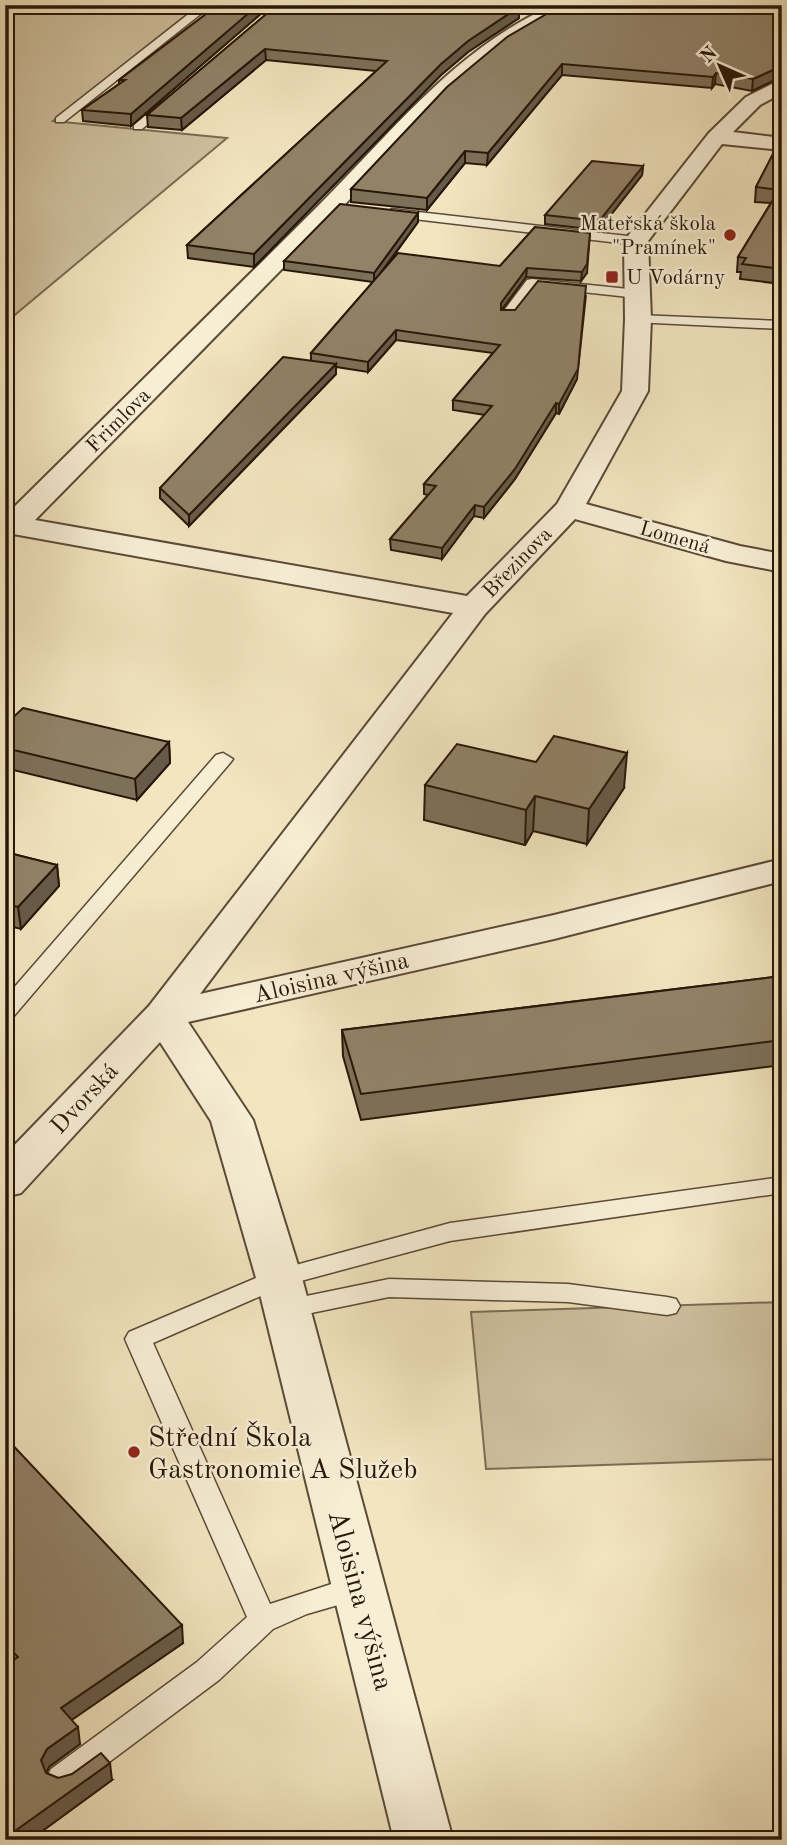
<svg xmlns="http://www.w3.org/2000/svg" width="787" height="1845" font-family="'Old Standard TT',serif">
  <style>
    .green { fill: #d0c2a1; stroke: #7c6c54; stroke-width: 2 }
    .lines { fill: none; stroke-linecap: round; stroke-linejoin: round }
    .service-casing { stroke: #5a4a36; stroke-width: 3 }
    .minor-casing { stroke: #5a4a36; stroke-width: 4 }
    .service { fill: #f7eed6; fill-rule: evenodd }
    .minor { fill: #f7eed6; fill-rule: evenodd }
    .wall { fill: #7d7059; stroke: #281608; stroke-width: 2 }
    .shaded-wall { fill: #665b49; stroke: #281608; stroke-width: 2 }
    .building { fill: #918268; stroke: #281608; stroke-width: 2 }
    .poi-dot { fill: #8f2418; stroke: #f7eed6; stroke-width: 2.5 }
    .labels { text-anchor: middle; stroke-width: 5; stroke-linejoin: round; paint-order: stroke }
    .far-poi-label { font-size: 21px; fill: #281608; stroke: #f7eed6; text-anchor: end }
    .far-street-label { font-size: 21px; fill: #281608; stroke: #f7eed6 }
    .street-label { font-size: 24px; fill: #281608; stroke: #f7eed6 }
    .near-poi-label { font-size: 28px; fill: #281608; stroke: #f7eed6; text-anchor: start }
    .near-street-label { font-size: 28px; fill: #281608; stroke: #f7eed6 }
  </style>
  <rect width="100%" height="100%" fill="#f2e5c0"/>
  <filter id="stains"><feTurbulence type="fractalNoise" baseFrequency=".00286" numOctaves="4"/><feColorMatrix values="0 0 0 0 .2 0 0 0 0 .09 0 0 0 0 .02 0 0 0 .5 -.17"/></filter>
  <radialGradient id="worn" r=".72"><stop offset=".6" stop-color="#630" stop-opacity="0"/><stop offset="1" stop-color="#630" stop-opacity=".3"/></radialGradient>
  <!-- green -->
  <path class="green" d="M 5,5 L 199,5 L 53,121 L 227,138 L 5,323 Z
    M 782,1302 L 782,1459 L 486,1469 L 471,1312 Z"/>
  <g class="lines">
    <!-- service casing -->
    <g class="service-casing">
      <path id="service" d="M 200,5 L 212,5 L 64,122 L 56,122 L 56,118 Z
        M 164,100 L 174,102 L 142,129 L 134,129 L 134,125 Z
        M 392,209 L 636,237 L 642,241 L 636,245 L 388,216 L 386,213 Z
        M 532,279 L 638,290 L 645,294 L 638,298 L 536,287 L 513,318 L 503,318 L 503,312 L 527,280 Z
        M 638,315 L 782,321 L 782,329 L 633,322 L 633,316 Z
        M 223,753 L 233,759 L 230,763 L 13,1017 L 5,1019 L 5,998 L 216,755 Z
        M 782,1177 L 782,1193 L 450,1241 L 286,1285 L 153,1343 L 270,1604 L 359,1575 L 369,1578 L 374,1587 L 369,1596 L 307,1614 L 273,1629 L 219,1680 L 73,1789 L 62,1793 L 51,1789 L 46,1779 L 51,1769 L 197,1662 L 247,1617 L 125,1339 L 129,1332 L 270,1272 L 450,1223 Z
        M 389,1279 L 568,1284 L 667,1297 L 676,1299 L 680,1306 L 676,1313 L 667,1315 L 568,1302 L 389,1297 L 287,1318 L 278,1316 L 274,1309 L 278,1302 L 287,1300 Z"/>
    </g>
    <!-- minor casing -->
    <g class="minor-casing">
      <path id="minor" d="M 553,5 L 577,5 L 505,46 L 445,97 L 336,214 L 35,520 L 467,596 L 557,504 L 622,391 L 625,319 L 624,241 L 709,133 L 746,97 L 782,79 L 782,93 L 760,105 L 733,132 L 782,138 L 782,150 L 722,144 L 648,241 L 651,319 L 648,391 L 586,504 L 740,546 L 782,554 L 782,572 L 726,561 L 575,519 L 485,614 L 200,994 L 554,915 L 782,859 L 782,881 L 554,939 L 188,1022 L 253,1120 L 302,1278 L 453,1840 L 394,1840 L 256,1278 L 211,1121 L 160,1042 L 21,1193 L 5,1197 L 5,1155 L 149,1006 L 453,613 L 13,534 L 5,532 L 5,516 C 109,413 214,310 317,207 C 391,133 455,49 553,5 Z"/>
    </g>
    <!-- service -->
    <use href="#service" class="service"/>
    <!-- minor -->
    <use href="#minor" class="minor"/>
  </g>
  <!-- wall -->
  <path class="wall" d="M 218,5 L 271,5 L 131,126 L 83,121 L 82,110 L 119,84 L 119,80 Z
    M 277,5 L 519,7 L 519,18 L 468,52 L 441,75 L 254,267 L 188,258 L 187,245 L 376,71 L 266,60 L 182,130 L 148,127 L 147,115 Z
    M 562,5 L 782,5 L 782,78 L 781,77 L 752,91 L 715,84 L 712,88 L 562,75 L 487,165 L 465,163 L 427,210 L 351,202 L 351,189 Z
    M 782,138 L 782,284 L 740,279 L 741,272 L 737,272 L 738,257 L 771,203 L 755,202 L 756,187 Z
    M 643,166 L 642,175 L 599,230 L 545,224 L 545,215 Z
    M 418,213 L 418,222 L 385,268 L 500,266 L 535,227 L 587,273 L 581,281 L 526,277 L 502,310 L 577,379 L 559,414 L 556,413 L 515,479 L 484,518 L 474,516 L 442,559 L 391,550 L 390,539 L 428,495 L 424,494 L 424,484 L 485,415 L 453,410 L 453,400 L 493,353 L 396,340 L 368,372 L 336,367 L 336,374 L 189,526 L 160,498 L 160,488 L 311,361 L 311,353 L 373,282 L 284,270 L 284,261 Z
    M 5,725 L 169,742 L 170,763 L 137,800 L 5,768 Z
    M 425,785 L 624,788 L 587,844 L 533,831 L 525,845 L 424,820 Z
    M 5,852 L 57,865 L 59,886 L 21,929 L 5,925 Z
    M 782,976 L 782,1065 L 361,1120 L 343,1056 L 342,1030 Z
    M 5,1437 L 183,1643 L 71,1720 L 80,1744 L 49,1767 L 46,1773 L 58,1778 L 112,1780 L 30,1840 L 5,1840 L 10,1663 L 5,1657 Z"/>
  <!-- shaded-wall -->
  <path class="shaded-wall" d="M 258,5 L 271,5 L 131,126 L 131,114 Z
    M 519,7 L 519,18 L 468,52 L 441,75 L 254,267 L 254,254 L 441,64 L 468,41 Z
    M 265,49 L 266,60 L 182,130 L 181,118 Z
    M 562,64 L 562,75 L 487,165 L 488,153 Z
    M 782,66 L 781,77 L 752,91 L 753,79 Z
    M 716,73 L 715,84 L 712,88 L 713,77 Z
    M 465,151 L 465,163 L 427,210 L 427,198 Z
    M 643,166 L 642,175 L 599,230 L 599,221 Z
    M 418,213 L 418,222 L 374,282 L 374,273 Z
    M 590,233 L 587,273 L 581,281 L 582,272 Z
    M 527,268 L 526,277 L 500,312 L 501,303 Z
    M 586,295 L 577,379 L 559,414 L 559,404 Z
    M 396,330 L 396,340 L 368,372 L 368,362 Z
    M 336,364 L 336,374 L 189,526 L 189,515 Z
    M 556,403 L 556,413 L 515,479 L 484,518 L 484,507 Z
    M 475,505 L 474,516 L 442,559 L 442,548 Z
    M 169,742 L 170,763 L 137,800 L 135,779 Z
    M 627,753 L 624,788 L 587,844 L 589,809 Z
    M 535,796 L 533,831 L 525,845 L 526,810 Z
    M 57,865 L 59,886 L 21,929 L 18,907 Z
    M 182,1625 L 183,1643 L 63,1726 L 61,1708 Z
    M 78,1727 L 80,1744 L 49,1767 L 44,1778 L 41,1760 L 47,1749 Z
    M 110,1763 L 112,1780 L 30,1840 L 5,1840 L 5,1838 Z"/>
  <!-- building -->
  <path class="building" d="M 218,5 L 258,5 L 131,114 L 82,110 L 125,80 L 119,80 Z
    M 277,5 L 479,5 L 519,7 L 468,41 L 441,64 L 254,254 L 187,245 L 387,61 L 265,49 L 181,118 L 147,115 Z
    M 562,5 L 782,5 L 782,66 L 753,79 L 716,73 L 713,77 L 562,64 L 488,153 L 465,151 L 427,198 L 351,189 L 447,87 L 507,37 Z
    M 781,138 L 782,138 L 782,269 L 742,264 L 746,258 L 738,257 L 779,190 L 756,187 Z
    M 592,161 L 643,166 L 599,221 L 545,215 Z
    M 340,204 L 418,213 L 374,273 L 284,261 Z
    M 535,227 L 590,233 L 587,264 L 582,272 L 527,268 L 501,303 L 501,310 L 515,310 L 538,281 L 586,286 L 578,369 L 559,404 L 556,403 L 515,469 L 484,507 L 475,505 L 442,548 L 390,539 L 436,486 L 424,484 L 492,406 L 453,400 L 500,345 L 396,330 L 368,362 L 311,353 L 398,253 L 500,266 Z
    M 283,357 L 336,364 L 189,515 L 160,488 Z
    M 23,708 L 169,742 L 135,779 L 5,748 L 5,725 Z
    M 554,736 L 627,753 L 589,809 L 535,796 L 526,810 L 425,785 L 457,744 L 536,762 Z
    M 5,852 L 57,865 L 18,907 L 5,904 Z
    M 782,976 L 782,1040 L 361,1094 L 342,1030 Z
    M 5,1437 L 182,1625 L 61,1708 L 78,1727 L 47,1749 L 41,1760 L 46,1773 L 58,1778 L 72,1774 L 101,1753 L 110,1763 L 5,1838 L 5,1666 L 18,1657 L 5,1643 Z
    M 782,1836 L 782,1840 L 678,1840 L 678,1838 Z"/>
  <!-- markers -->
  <g class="poi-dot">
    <circle cx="730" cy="235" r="7"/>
    <rect x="605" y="270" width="14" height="14" rx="3.5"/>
    <circle cx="134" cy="1452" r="7"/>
  </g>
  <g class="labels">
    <!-- far-poi labels -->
    <g class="far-poi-label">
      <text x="716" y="230">Mateřská škola<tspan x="716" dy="24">"Pramínek"</tspan></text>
      <text x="626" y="284" text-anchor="start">U Vodárny</text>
    </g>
    <!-- far-street labels -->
    <g class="far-street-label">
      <text transform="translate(118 420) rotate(-45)" y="7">Frimlova</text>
      <text transform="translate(675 537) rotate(16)" y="7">Lomená</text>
      <text transform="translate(517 562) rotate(-46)" y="7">Březinova</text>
    </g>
    <!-- street labels -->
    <g class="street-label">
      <text transform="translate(331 977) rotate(-13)" y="8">Aloisina výšina</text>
      <text transform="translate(84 1098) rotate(-47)" y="8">Dvorská</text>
    </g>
    <!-- near-poi labels -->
    <g class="near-poi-label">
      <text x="148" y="1446">Střední Škola<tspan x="148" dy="32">Gastronomie A Služeb</tspan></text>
    </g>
    <!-- near-street labels -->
    <g class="near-street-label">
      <text transform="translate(362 1600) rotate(75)" y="10">Aloisina výšina</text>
    </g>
  </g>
  <!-- margin -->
  <rect width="787" height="1845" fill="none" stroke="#f2e5c0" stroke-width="28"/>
  <rect x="7" y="7" width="773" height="1831" fill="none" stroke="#281608" stroke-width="3.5"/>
  <rect x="14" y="14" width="759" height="1817" fill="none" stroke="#281608" stroke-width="2"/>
  <!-- north arrow -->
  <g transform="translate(720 66) rotate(315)" stroke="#f7eed6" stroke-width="5" paint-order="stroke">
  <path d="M0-5L12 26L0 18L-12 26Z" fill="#281608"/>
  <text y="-10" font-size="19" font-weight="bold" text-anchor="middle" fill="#281608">N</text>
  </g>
  <rect width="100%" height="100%" filter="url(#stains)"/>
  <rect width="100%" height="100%" fill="url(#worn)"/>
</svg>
